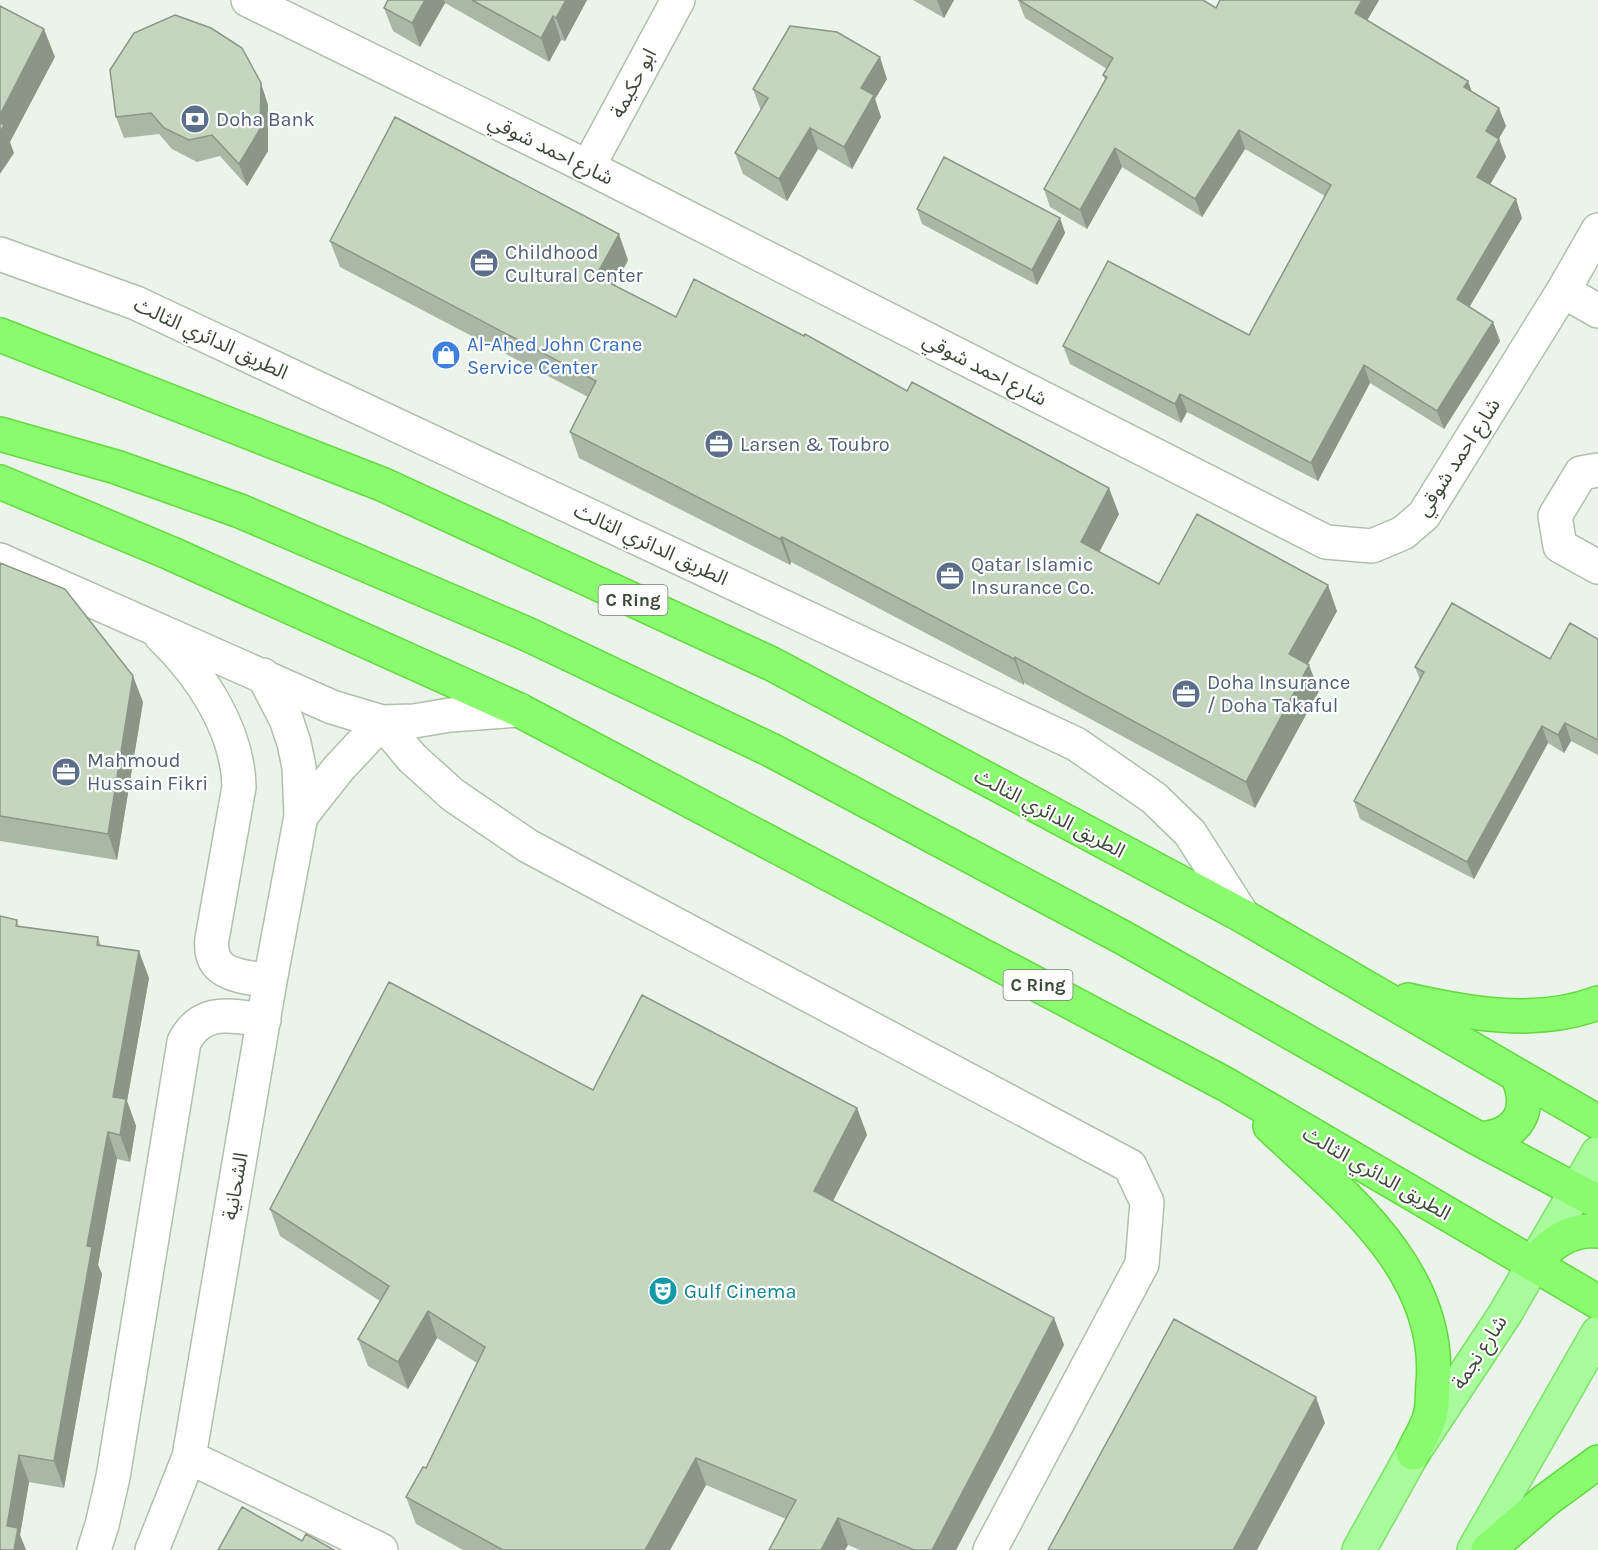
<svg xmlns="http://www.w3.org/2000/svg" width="1598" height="1550" font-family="Karla,'Noto Sans Arabic',sans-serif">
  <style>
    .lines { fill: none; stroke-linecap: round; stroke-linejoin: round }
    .minor-casing { stroke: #b0c0ac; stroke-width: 36 }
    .major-casing { stroke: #7ee26a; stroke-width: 36 }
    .highway-casing { stroke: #62da3d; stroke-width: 36 }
    .minor { stroke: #fff; stroke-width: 33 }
    .major { stroke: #a9fc9b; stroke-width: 33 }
    .highway { stroke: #8afb6e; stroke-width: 33 }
    .wall { fill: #a9b8a4 }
    .shaded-wall { fill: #8a9686 }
    .building { fill: #c5d6bf; stroke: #8a9686; stroke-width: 1.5 }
    .labels { text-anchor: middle; stroke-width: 4.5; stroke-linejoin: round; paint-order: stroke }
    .shield { fill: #fff; stroke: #767f74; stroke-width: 1.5 }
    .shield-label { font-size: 18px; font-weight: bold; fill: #3c4838 }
    .street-label { font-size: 20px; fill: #3c4838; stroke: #fff }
    .service-label { font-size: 20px; fill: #4e5e75; stroke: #fff; text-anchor: start }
    .shop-label { font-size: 20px; fill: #366cbe; stroke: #fff; text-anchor: start }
    .culture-label { font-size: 20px; fill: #0d838f; stroke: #fff; text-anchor: start }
  </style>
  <rect width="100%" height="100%" fill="#ebf4ea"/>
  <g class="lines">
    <!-- minor casing -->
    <g class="minor-casing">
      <path id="minor" d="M 248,0 L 588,167 L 1326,542 L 1372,546 L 1403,533 L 1424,515 L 1563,291 L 1598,230
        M 588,167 L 678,0
        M 0,254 L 136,303 L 1076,744 L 1154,798 L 1190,833 L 1243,916
        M 1563,291 L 1598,311
        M 1598,470 L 1581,473 L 1555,516 L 1560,546 L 1598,567
        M 0,560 L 332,707 L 382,722 L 414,721 L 450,715 L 519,710
        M 161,636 C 201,674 238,730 239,787 L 212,939 C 208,977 243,976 270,981
        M 382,722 L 412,758 L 453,795 L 528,846 L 1130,1166 L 1147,1202 L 1142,1264 L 990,1550
        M 301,816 L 339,768 L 382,722
        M 189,1457 L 381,1550
        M 94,1550 L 102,1525 L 113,1477 L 184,1042 C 202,1007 231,1016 264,1020
        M 152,1550 L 189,1457 L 270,981 L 301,816 L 299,767 L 294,743 L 286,719 L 263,675"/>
    </g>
    <!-- major casing -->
    <g class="major-casing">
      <path id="major" d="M 1359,1550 L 1413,1453 L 1505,1314 L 1598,1153
        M 1474,1550 L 1598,1333"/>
    </g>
    <!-- highway casing -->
    <g class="highway-casing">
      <path id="highway" d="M 0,335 L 384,485 L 772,664 L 1243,916 L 1598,1122
        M 0,434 L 116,467 L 240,511 L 527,634 L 771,750 L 1122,937 L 1479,1139 L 1598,1202
        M 0,482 L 170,553 L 519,710 L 1227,1085 L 1598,1302
        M 1408,1000 C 1470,1014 1537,1026 1598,1003
        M 1270,1126 C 1343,1195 1443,1271 1433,1384 C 1432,1394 1433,1406 1430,1416 C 1427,1428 1418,1441 1413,1453
        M 1479,1139 C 1519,1136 1533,1110 1517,1075
        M 1533,1264 C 1550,1244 1570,1228 1598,1231
        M 1488,1550 L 1546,1500 L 1598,1462"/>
    </g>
    <!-- minor -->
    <use href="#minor" class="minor"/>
    <!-- major -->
    <use href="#major" class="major"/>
    <!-- highway -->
    <use href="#highway" class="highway"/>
  </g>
  <!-- wall -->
  <path class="wall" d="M 388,0 L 587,0 L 565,41 L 561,40 L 549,62 L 445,3 L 420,47 L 393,31 L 384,8 Z
    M 913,0 L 954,0 L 944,18 Z
    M 1018,0 L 1216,8 L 1220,0 L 1379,0 L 1367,20 L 1468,81 L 1472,92 L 1506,126 L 1499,138 L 1506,157 L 1490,184 L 1522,218 L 1469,307 L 1493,322 L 1500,341 L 1444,429 L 1370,383 L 1318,481 L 1187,412 L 1181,423 L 1070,364 L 1063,346 L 1249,335 L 1325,196 L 1245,149 L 1202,217 L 1122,167 L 1087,229 L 1050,207 L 1044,189 L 1105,80 L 1103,75 L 1107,69 L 1025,18 Z
    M 110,70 L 268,105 L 268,151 L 247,186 L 220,156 L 197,162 L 172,149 L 159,134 L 124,138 L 116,117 Z
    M 887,79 L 875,99 L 881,117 L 852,169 L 818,149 L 787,201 L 743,174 L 735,153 L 761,111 L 753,89 Z
    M 917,209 L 1060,218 L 1065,233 L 1037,285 L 922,224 Z
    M 330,241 L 628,260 L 615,286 L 676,317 L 1119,514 L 1099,552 L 1159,584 L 1337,611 L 1308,664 L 1319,691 L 1255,808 L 1024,683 L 1024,685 L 791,562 L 790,565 L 579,458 L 570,432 L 588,397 L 340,267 Z
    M 0,563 L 143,702 L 117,860 L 0,841 Z
    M 1598,639 L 1598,755 L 1571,741 L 1564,753 L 1548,743 L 1474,879 L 1360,819 L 1354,801 L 1420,680 L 1415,667 L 1550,659 Z
    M 17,920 L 19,927 L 98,937 L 101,946 L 149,978 L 127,1101 L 136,1126 L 130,1162 L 117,1159 L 98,1265 L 102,1274 L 64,1488 L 29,1482 L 20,1535 L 26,1550 L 0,1550 Z
    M 593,1090 L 857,1108 L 867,1135 L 833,1201 L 1054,1318 L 1064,1345 L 956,1550 L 860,1550 L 848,1545 L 845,1550 L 769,1550 L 786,1519 L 706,1485 L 670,1550 L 463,1550 L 416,1524 L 406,1497 L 426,1468 L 477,1363 L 437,1338 L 408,1389 L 368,1366 L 358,1339 L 380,1301 L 280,1236 L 270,1209 Z"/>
  <!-- shaded-wall -->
  <path class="shaded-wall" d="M 425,0 L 444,0 L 445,3 L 420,47 L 412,23 Z
    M 566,0 L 587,0 L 565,41 L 556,18 Z
    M 937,0 L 954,0 L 944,18 Z
    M 1362,0 L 1379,0 L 1361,31 L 1355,13 Z
    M 553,16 L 561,40 L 549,62 L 541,38 Z
    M 44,29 L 55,57 L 10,142 L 14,153 L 0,174 L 0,115 Z
    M 880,57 L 887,79 L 875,99 L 881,117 L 852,169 L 844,147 L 861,88 Z
    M 1468,81 L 1474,99 L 1464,87 Z
    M 261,83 L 268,105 L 268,151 L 247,186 L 239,164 Z
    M 1499,108 L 1506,126 L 1493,149 L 1486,131 Z
    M 810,128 L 818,149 L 787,201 L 779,179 Z
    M 1239,130 L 1245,149 L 1202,217 L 1195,199 Z
    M 1499,139 L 1506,157 L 1484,195 L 1477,177 Z
    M 1115,148 L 1122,167 L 1087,229 L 1080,210 Z
    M 1516,199 L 1522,218 L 1463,318 L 1457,299 Z
    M 1060,218 L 1065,233 L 1037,285 L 1032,270 Z
    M 619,234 L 628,260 L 606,302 L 596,276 Z
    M 1493,322 L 1500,341 L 1444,429 L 1437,411 Z
    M 1364,365 L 1370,383 L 1318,481 L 1311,463 Z
    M 1180,394 L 1187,412 L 1181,423 L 1175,404 Z
    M 1109,488 L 1119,514 L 1091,568 L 1081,542 Z
    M 782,537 L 791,562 L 790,565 L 780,539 Z
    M 1328,585 L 1337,611 L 1299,680 L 1289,654 Z
    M 1015,657 L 1024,683 L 1024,685 L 1014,659 Z
    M 1309,665 L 1319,691 L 1255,808 L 1246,782 Z
    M 133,676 L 143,702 L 117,860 L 108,834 Z
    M 1565,723 L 1571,741 L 1564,753 L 1558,735 Z
    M 1542,726 L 1548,743 L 1474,879 L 1467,862 Z
    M 139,951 L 149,978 L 127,1101 L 136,1126 L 130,1162 L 120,1135 L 113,1097 Z
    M 857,1108 L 867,1135 L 824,1218 L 814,1191 Z
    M 108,1132 L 117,1159 L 98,1265 L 102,1274 L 64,1488 L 54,1461 L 87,1246 Z
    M 428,1311 L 437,1338 L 408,1389 L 398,1362 Z
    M 1054,1318 L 1064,1345 L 956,1550 L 932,1550 Z
    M 1316,1397 L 1325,1423 L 1257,1550 L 1233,1550 Z
    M 19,1455 L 29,1482 L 20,1535 L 26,1550 L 14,1550 L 7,1526 Z
    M 696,1458 L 706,1485 L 670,1550 L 645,1550 Z
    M 838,1518 L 848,1545 L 845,1550 L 821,1550 Z"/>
  <!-- building -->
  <path class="building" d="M 388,0 L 425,0 L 412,23 L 384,8 Z
    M 472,0 L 566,0 L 556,18 L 553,16 L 541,38 Z
    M 1019,0 L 1203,0 L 1216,8 L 1220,0 L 1362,0 L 1355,13 L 1468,81 L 1464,87 L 1499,108 L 1486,131 L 1499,139 L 1477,177 L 1516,199 L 1457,299 L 1493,322 L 1437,411 L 1364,365 L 1311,463 L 1180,394 L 1175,404 L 1063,346 L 1108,261 L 1249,335 L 1331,185 L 1239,130 L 1195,199 L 1115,148 L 1080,210 L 1044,189 L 1107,77 L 1103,75 L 1113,58 Z
    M 0,6 L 44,29 L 0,115 Z
    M 175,15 L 211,28 L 242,48 L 261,83 L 260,129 L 239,164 L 212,135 L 189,140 L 164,128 L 151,113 L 116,117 L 110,70 L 134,33 Z
    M 790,26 L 837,32 L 880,57 L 861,88 L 874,95 L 844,147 L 810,128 L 779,179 L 735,153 L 768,98 L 753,89 Z
    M 395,117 L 619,234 L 596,276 L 676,317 L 694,279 L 804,336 L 805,334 L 907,391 L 912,382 L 1109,488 L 1081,542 L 1159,584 L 1197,514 L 1328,585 L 1289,654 L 1309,665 L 1246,782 L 1015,657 L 1014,659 L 782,537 L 780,539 L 570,432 L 596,381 L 330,241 Z
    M 0,123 L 4,125 L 0,132 Z
    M 944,157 L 1060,218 L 1032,270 L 917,209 Z
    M 0,563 L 65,589 L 133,676 L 108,834 L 0,816 Z
    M 1452,603 L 1550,659 L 1570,623 L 1598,639 L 1598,740 L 1565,723 L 1558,735 L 1542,726 L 1467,862 L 1354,801 L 1424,672 L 1415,667 Z
    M 0,916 L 17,920 L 16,926 L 98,937 L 97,945 L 139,951 L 113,1097 L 126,1099 L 120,1135 L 108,1132 L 87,1246 L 92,1247 L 54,1461 L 19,1455 L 7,1526 L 18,1528 L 14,1550 L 0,1550 Z
    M 389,982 L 593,1090 L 642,995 L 857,1108 L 814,1191 L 1054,1318 L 932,1550 L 914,1550 L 838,1518 L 821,1550 L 769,1550 L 796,1500 L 696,1458 L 645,1550 L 503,1550 L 406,1497 L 423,1467 L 426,1468 L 485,1347 L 428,1311 L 398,1362 L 358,1339 L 389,1286 L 270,1209 Z
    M 1174,1319 L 1316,1397 L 1233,1550 L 1048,1550 Z
    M 242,1507 L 302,1541 L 306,1534 L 334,1550 L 218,1550 Z"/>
  <!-- icons -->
  <defs>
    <g id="bank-disc" transform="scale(1.5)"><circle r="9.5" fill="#5c6f8a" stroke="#fff"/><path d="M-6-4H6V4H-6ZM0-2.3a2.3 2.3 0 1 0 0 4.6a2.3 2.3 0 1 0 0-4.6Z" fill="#fff"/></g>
    <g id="office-disc" transform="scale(1.5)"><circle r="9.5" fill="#5c6f8a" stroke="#fff"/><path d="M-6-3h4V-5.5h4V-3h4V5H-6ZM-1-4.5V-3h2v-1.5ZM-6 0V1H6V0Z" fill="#fff"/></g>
    <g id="shop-disc" transform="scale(1.5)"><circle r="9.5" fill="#3f7fe0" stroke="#fff"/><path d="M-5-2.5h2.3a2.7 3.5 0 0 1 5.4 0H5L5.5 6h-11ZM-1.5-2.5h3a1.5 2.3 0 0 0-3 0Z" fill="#fff"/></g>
    <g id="theatre-disc" transform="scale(1.5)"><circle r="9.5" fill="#0f9aa8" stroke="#fff"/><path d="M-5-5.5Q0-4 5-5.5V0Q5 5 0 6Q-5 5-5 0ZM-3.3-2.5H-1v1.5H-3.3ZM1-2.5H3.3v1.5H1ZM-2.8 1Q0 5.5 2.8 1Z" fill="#fff"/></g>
  </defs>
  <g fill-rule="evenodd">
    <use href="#bank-disc" x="195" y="119"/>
    <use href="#office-disc" x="484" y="263"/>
    <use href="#shop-disc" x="446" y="355"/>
    <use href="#office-disc" x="719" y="444"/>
    <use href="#office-disc" x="950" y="576"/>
    <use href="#office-disc" x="1186" y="694"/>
    <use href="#office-disc" x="66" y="772"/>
    <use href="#theatre-disc" x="663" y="1291"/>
  </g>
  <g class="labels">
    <!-- shield labels -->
    <g class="shield">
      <rect x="598.5" y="585" width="69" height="30" rx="4.5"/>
      <rect x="1003.5" y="970" width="69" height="30" rx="4.5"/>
    </g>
    <g class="shield-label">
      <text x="633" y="606">C Ring</text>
      <text x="1038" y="991">C Ring</text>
    </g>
    <!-- street labels -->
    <g class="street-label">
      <text transform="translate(633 83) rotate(-62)" y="7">ابو حكيمة</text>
      <text transform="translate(551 149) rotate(26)" y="7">شارع احمد شوقي</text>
      <text transform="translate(211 338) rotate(25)" y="7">الطريق الدائري الثالث</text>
      <text transform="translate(985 369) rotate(27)" y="7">شارع احمد شوقي</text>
      <text transform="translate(1458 457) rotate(-57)" y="7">شارع احمد شوقي</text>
      <text transform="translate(651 544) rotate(25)" y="7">الطريق الدائري الثالث</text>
      <text transform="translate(1050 813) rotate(28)" y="7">الطريق الدائري الثالث</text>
      <text transform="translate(1377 1173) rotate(30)" y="7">الطريق الدائري الثالث</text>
      <text transform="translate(235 1186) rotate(-80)" y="7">الشحانية</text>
      <text transform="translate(1479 1352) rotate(-57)" y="7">شارع نجمة</text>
    </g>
    <!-- service labels -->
    <g class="service-label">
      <text x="216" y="126">Doha Bank</text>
      <text x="505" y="259">Childhood<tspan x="505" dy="23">Cultural Center</tspan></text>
      <text x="740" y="451">Larsen &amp; Toubro</text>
      <text x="971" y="571">Qatar Islamic<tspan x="971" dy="23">Insurance Co.</tspan></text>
      <text x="1207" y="689">Doha Insurance<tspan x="1207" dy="23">/ Doha Takaful</tspan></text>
      <text x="87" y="767">Mahmoud<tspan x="87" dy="23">Hussain Fikri</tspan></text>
    </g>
    <!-- shop labels -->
    <g class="shop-label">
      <text x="467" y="351">Al-Ahed John Crane<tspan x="467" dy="23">Service Center</tspan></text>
    </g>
    <!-- culture labels -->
    <g class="culture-label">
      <text x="684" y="1298">Gulf Cinema</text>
    </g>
  </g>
</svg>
